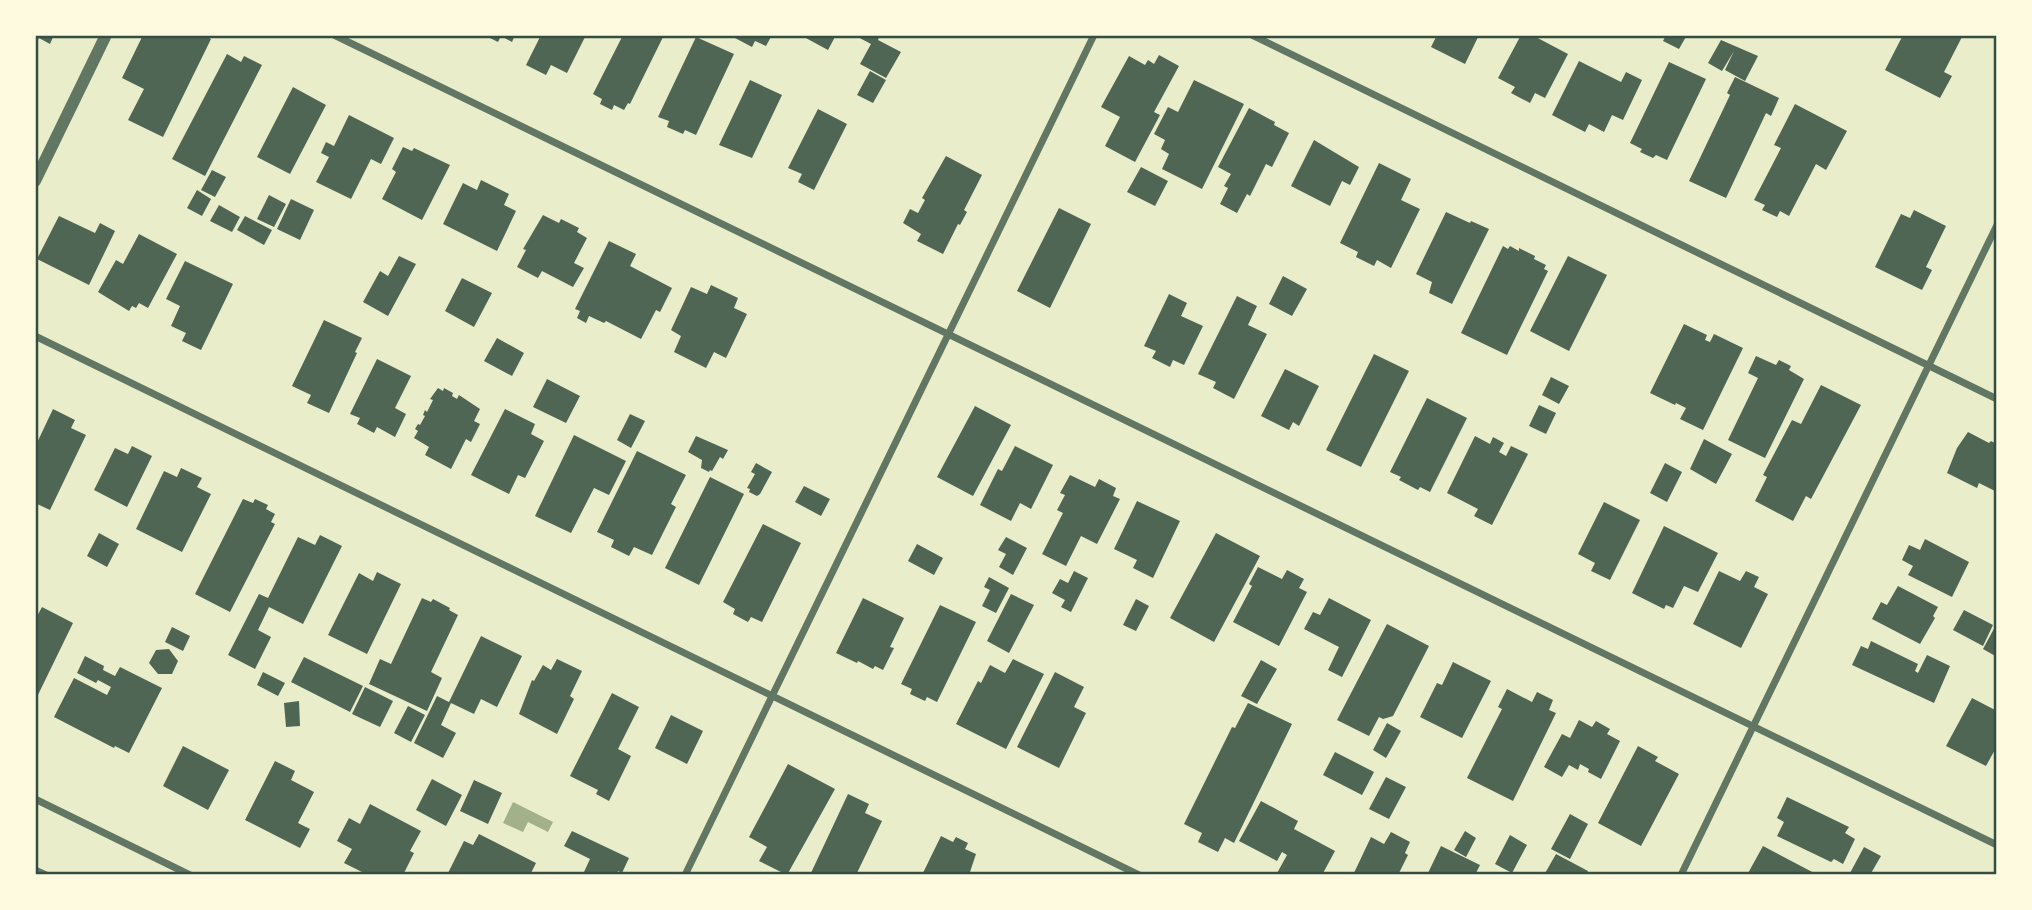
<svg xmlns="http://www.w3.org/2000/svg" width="2032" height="910" font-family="'Roboto Condensed',sans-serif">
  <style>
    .water { fill: #a3b18a }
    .building { fill: #4f6655 }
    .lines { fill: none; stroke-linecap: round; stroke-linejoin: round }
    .minor { stroke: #617663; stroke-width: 7 }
    .tertiary { stroke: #617663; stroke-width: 12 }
    .neatline { fill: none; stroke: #344e41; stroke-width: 2.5 }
  </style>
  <rect width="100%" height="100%" fill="#e9edc9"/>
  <!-- water -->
  <path class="water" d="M 513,802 L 553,822 L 548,832 L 528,822 L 523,832 L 503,823 Z"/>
  <!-- building -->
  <path class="building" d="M 35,35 L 54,35 L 50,44 L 39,38 L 35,45 Z
    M 143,35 L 203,35 L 211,39 L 163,137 L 128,120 L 144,89 L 122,78 Z
    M 484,35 L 515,35 L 512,42 L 501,36 L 498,42 Z
    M 541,35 L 586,35 L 567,73 L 551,65 L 546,75 L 526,65 Z
    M 623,35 L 664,35 L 630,104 L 628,103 L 624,110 L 614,105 L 612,110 L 600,104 L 602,99 L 593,94 Z
    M 737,35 L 772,35 L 766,46 L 755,41 L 752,47 L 735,38 Z
    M 806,35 L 836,35 L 828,50 L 804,37 Z
    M 854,35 L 880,35 L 878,40 L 901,52 L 886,78 L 860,64 L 871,44 Z
    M 1437,35 L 1479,35 L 1465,64 L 1431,47 Z
    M 1521,35 L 1532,35 L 1568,54 L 1545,98 L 1535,93 L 1530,103 L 1511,93 L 1515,87 L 1498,78 Z
    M 1666,35 L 1687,35 L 1679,49 L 1663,41 Z
    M 1903,35 L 1963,35 L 1944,72 L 1952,76 L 1940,98 L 1885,70 Z
    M 696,37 L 734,54 L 696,135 L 685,130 L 683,134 L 667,127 L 669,121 L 658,117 Z
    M 1721,40 L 1758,56 L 1745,81 L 1725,70 L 1734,51 L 1722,71 L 1708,63 Z
    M 227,54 L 241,62 L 244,56 L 262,65 L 205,176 L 172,159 Z
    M 1159,55 L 1179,66 L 1154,112 L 1160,115 L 1135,162 L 1105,146 L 1120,117 L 1101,107 L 1129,56 L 1145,65 L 1148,60 L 1154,64 Z
    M 1579,61 L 1621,82 L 1626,72 L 1642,80 L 1623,120 L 1612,115 L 1604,132 L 1589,124 L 1585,132 L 1552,115 Z
    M 1669,62 L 1706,79 L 1667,160 L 1656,155 L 1653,158 L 1640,152 L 1642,149 L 1630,143 Z
    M 870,71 L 886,80 L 873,103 L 857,95 Z
    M 1735,77 L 1779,98 L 1771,116 L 1766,113 L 1726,198 L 1689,181 L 1730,95 L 1727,93 Z
    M 750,80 L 782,95 L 752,158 L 719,145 Z
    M 1194,80 L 1244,104 L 1202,189 L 1162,169 L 1169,154 L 1161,149 L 1165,140 L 1154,134 L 1168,107 L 1178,112 Z
    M 293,87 L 326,105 L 290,174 L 257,157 Z
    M 1795,104 L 1847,131 L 1826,170 L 1816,164 L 1789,216 L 1780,211 L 1777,217 L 1762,210 L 1765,205 L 1754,200 L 1781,148 L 1774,145 Z
    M 1249,108 L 1275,122 L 1274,125 L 1289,133 L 1272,167 L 1266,164 L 1250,196 L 1247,194 L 1237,213 L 1220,204 L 1228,188 L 1224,186 L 1231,174 L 1218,167 Z
    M 818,109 L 847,124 L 814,190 L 798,182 L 802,174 L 788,168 Z
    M 349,115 L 394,138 L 381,164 L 371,159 L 351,199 L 316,182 L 329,157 L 321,153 L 326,142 L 334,146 Z
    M 1314,140 L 1359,167 L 1350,185 L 1342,181 L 1330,206 L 1291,186 Z
    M 403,147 L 412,151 L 414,148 L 450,165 L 422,220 L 382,199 L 396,172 L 392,169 Z
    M 946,156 L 982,175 L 964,210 L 967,212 L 960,225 L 958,224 L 943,254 L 917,241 L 921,234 L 903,223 L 910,209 L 918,213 L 925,200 L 922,198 Z
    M 1379,163 L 1411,179 L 1401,200 L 1420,209 L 1391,268 L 1377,260 L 1374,266 L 1356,257 L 1358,252 L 1340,243 Z
    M 1141,167 L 1168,181 L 1155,206 L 1127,192 Z
    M 212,170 L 226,177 L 215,197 L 201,190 Z
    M 481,180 L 509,194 L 504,205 L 516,211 L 497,251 L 443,224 L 463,183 L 477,190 Z
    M 197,190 L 211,199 L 202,216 L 187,208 Z
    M 269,195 L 286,204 L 274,227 L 257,219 Z
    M 291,199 L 314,210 L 300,240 L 277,229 Z
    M 219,205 L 240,217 L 232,232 L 210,221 Z
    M 1059,208 L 1091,224 L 1050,308 L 1017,291 Z
    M 1914,210 L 1946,226 L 1926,267 L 1932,270 L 1922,290 L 1875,267 L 1901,214 L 1910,218 Z
    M 1446,212 L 1470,223 L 1471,221 L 1489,229 L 1452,304 L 1429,293 L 1432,282 L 1416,274 Z
    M 543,215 L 559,223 L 561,219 L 579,228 L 577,232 L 587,238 L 574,263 L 584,268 L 573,287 L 542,271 L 538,278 L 517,267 L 526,250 L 523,249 Z
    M 59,216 L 95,233 L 100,223 L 115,231 L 89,285 L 37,259 Z
    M 245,216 L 272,230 L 264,245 L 237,230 Z
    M 139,234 L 177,254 L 148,308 L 139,303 L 136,308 L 132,306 L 129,311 L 98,292 L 116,260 L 123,264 Z
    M 609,241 L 636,254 L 630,266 L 672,288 L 660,312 L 656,310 L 641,339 L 606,321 L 604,323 L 589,316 L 586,323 L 577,318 L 580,311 L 575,309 Z
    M 1503,246 L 1508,249 L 1510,246 L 1519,251 L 1519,248 L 1535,256 L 1534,259 L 1546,265 L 1544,269 L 1548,271 L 1507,355 L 1461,333 Z
    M 399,256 L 416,264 L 388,316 L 363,302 L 380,271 L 388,276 Z
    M 1568,256 L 1607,275 L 1569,351 L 1530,331 Z
    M 185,261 L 233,284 L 201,350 L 182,341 L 186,333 L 171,326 L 180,306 L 166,299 Z
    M 1283,276 L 1307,289 L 1292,316 L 1269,304 Z
    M 462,278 L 492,293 L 474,327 L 445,311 Z
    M 711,285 L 738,298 L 734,308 L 747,314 L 726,358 L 714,352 L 706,368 L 674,352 L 681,336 L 671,330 L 691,287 L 707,294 Z
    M 1169,294 L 1187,303 L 1181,316 L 1203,326 L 1184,365 L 1173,360 L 1170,367 L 1152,358 L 1156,351 L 1144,346 Z
    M 1237,296 L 1257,306 L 1248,325 L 1267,334 L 1234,399 L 1213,388 L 1216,382 L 1198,374 Z
    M 324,320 L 362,338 L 355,352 L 357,353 L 329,413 L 307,403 L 311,395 L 292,386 Z
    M 1684,324 L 1707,335 L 1705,340 L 1710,342 L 1714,334 L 1743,348 L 1703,430 L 1680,419 L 1686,408 L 1676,403 L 1675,405 L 1650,393 Z
    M 497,338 L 524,353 L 512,376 L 484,361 Z
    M 1374,354 L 1409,371 L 1361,467 L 1326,450 Z
    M 1756,356 L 1776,365 L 1779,360 L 1791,366 L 1789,370 L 1804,379 L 1765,458 L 1728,440 L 1758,378 L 1748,373 Z
    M 377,359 L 411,376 L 395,408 L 406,414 L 395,437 L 377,427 L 374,433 L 357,424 L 360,418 L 350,414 Z
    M 1285,369 L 1319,386 L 1299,426 L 1293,422 L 1289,430 L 1261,416 Z
    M 1551,377 L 1569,386 L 1559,404 L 1542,395 Z
    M 547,379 L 580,396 L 566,423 L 533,407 Z
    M 1821,385 L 1861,405 L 1811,499 L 1806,496 L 1793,521 L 1755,501 L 1767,477 L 1763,475 L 1792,420 L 1801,424 Z
    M 438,388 L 443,391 L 444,388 L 453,393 L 452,396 L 457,399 L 459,395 L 480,409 L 474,421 L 480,424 L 471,442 L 466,439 L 451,469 L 425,455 L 429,447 L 414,438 L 418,431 L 415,429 L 418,424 L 420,425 L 425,416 L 423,415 L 425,410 L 427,412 L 433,400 L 430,399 Z
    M 1427,398 L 1467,418 L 1430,492 L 1420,487 L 1418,490 L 1399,480 L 1401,477 L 1390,472 Z
    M 1539,405 L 1556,413 L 1546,434 L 1529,426 Z
    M 975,406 L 1011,425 L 973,496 L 937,477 Z
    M 53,409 L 75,420 L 71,428 L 86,435 L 50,510 L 35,503 L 35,447 Z
    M 505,409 L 535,424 L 531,434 L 544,441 L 525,478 L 518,475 L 509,494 L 471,475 Z
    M 630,414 L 645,421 L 631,448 L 617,440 Z
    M 1968,432 L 1989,443 L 1991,441 L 1997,444 L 1997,492 L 1979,483 L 1977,488 L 1947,473 L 1957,448 Z
    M 574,435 L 626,461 L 609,495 L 594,488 L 571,533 L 535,516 Z
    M 696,436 L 728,450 L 723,459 L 720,457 L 712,471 L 710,470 L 709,472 L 701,468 L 702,460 L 688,452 Z
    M 1475,436 L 1490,444 L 1493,437 L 1504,443 L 1499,452 L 1506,456 L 1511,446 L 1528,454 L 1492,525 L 1474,516 L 1478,509 L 1447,493 Z
    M 1704,439 L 1732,454 L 1716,484 L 1690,469 Z
    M 132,446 L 152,456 L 127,507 L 94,490 L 115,448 L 128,454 Z
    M 1015,446 L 1053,465 L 1031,509 L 1020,503 L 1011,521 L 980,505 L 998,469 L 1002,471 Z
    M 637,451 L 686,475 L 671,504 L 676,507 L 652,555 L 634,547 L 629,556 L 611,547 L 614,540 L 597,532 Z
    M 756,463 L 772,472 L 760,494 L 757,496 L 749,492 L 750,489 L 747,488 L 755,474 L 751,472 Z
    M 1665,463 L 1682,472 L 1667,502 L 1650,493 Z
    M 181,468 L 202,478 L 197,487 L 211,494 L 182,552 L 136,529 L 164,471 L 177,477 Z
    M 1070,475 L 1095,487 L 1099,479 L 1116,488 L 1113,496 L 1120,499 L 1097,544 L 1081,536 L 1066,566 L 1042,554 L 1063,513 L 1057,510 L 1065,495 L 1060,493 Z
    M 710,477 L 744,494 L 699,585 L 665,568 Z
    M 804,486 L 830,499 L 821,516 L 795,502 Z
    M 243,499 L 253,503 L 255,499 L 268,505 L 266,509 L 275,514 L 271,522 L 275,524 L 230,612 L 195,594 Z
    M 1137,501 L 1180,521 L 1153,578 L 1133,568 L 1137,560 L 1114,549 Z
    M 1604,502 L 1640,520 L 1610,580 L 1591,571 L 1595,563 L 1578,554 Z
    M 763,524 L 801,543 L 762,622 L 751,617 L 748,622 L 733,614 L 735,609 L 723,602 Z
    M 1664,526 L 1718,553 L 1698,592 L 1684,586 L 1673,608 L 1666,605 L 1664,609 L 1632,593 Z
    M 99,533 L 119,544 L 107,567 L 87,556 Z
    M 1216,533 L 1260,556 L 1214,642 L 1170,618 Z
    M 320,535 L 342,546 L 303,624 L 269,607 L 258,630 L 271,637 L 255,669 L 228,655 L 259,594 L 268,598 L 298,537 L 315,545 Z
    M 1006,537 L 1027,548 L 1013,575 L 999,567 L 1006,554 L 998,550 Z
    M 1925,539 L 1969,562 L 1952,597 L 1908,575 L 1913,566 L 1902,560 L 1909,545 L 1920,550 Z
    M 917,544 L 943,558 L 934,575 L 908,561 Z
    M 1258,567 L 1282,579 L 1287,570 L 1304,579 L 1299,588 L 1307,592 L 1279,646 L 1233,622 L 1252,586 L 1249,584 Z
    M 1074,571 L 1088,578 L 1071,612 L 1061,607 L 1065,600 L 1052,593 L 1060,579 L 1068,583 Z
    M 1719,571 L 1740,581 L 1746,571 L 1759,577 L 1754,587 L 1768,594 L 1741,648 L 1693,624 Z
    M 377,572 L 401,584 L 367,654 L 328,635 L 359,573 L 373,581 Z
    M 989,577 L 1009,588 L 996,613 L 982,606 L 990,590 L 984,587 Z
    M 1898,586 L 1938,607 L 1933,616 L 1935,618 L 1920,644 L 1872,619 L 1881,602 L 1887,605 Z
    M 1011,594 L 1034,605 L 1009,653 L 987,641 Z
    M 422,598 L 431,602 L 433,599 L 450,608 L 449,610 L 458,615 L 431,672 L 442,678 L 427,711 L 369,684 L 380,659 L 391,664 Z
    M 863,598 L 904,618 L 890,647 L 894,648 L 883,670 L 875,666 L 873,669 L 858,661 L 857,663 L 836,653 Z
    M 1329,598 L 1371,620 L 1342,677 L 1328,670 L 1339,647 L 1304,629 L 1313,612 L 1320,615 Z
    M 1136,599 L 1149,606 L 1136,631 L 1123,625 Z
    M 940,605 L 976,622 L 937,702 L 927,697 L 925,701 L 910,694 L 912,689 L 901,684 Z
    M 42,607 L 73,623 L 35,701 L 35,620 Z
    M 1964,610 L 1993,625 L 1983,646 L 1953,630 Z
    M 1997,623 L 1997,657 L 1983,649 Z
    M 1387,624 L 1429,646 L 1393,716 L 1383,719 L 1379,717 L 1369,736 L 1337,720 Z
    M 172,627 L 190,636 L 183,651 L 165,642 Z
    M 481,636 L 522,656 L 497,707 L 481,699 L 474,714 L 451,703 L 441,725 L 456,733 L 443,758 L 414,743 L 437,696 L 449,702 Z
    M 1871,641 L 1918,664 L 1915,671 L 1918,673 L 1927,655 L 1950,666 L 1934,703 L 1852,665 L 1861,646 L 1868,649 Z
    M 169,649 L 178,661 L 172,674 L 158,674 L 149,663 L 156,650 Z
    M 85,656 L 104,666 L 103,670 L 115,676 L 120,667 L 162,688 L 129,753 L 115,746 L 114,748 L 54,717 L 74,678 L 107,695 L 111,687 L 98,680 L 96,683 L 77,673 Z
    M 304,657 L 363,686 L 350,712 L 291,682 Z
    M 557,659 L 582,671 L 570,696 L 574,699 L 557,734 L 519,714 L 532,680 L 534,681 L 543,665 L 551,670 Z
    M 1013,659 L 1044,674 L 1006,749 L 956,724 L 978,681 L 981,683 L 990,665 L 1005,673 Z
    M 1261,660 L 1277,669 L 1257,704 L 1241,696 Z
    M 1453,662 L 1491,681 L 1462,738 L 1420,717 L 1437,683 L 1442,685 Z
    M 263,672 L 285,683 L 278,696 L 257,685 Z
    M 1055,672 L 1084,687 L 1074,707 L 1086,713 L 1059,768 L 1017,747 Z
    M 365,687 L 393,701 L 380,727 L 352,714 Z
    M 1507,689 L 1532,702 L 1537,692 L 1553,700 L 1549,710 L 1556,713 L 1513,801 L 1467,778 L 1502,709 L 1498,707 Z
    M 612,693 L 639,707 L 618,749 L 631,756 L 609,801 L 596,794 L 598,790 L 570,776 Z
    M 1972,698 L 1997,711 L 1997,746 L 1986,766 L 1946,746 Z
    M 299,701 L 300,726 L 286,727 L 284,703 Z
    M 1248,703 L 1292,724 L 1234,843 L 1225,838 L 1218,852 L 1198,842 L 1202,833 L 1184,824 L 1232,727 L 1235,728 Z
    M 408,706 L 425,715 L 411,742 L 394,733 Z
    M 671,715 L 703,731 L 687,764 L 655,748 Z
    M 1579,720 L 1592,727 L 1596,721 L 1610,729 L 1607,734 L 1620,741 L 1601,779 L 1588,772 L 1589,769 L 1580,764 L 1578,770 L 1569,765 L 1562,777 L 1544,767 L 1562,734 L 1570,738 Z
    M 1387,723 L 1401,731 L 1386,758 L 1373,750 Z
    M 183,746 L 229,770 L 208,810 L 163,786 Z
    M 1638,746 L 1658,757 L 1655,761 L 1679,774 L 1641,846 L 1598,823 Z
    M 1335,752 L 1374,772 L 1362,795 L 1323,775 Z
    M 275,761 L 295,771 L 291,780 L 314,792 L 298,823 L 310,829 L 300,848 L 245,820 Z
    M 788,764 L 835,789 L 787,875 L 759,861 L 767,847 L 749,837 Z
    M 1386,777 L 1406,787 L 1389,819 L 1369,809 Z
    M 432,779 L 462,795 L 446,826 L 416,810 Z
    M 474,780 L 502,793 L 488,824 L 460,811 Z
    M 848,794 L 869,804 L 865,813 L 882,821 L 856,875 L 810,875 Z
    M 1787,797 L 1849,827 L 1845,833 L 1855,839 L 1843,864 L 1834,859 L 1831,862 L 1777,836 L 1784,822 L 1777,818 Z
    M 1261,801 L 1298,821 L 1294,829 L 1335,851 L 1322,875 L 1276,875 L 1287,855 L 1282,852 L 1277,861 L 1239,841 Z
    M 370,804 L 421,831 L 410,851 L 414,853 L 403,875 L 368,875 L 344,863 L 352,849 L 337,841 L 349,818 L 360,824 Z
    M 1570,814 L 1588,824 L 1570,859 L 1551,849 Z
    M 572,831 L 629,858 L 622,873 L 618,871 L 617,875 L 586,875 L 584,872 L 590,859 L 564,846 Z
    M 1465,831 L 1476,838 L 1466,857 L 1454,850 Z
    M 1391,832 L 1410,842 L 1405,853 L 1408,855 L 1398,875 L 1353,875 L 1371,837 L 1384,844 Z
    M 479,834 L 536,863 L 530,875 L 447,875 L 464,841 L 473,845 Z
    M 1510,835 L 1527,845 L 1512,873 L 1495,864 Z
    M 941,836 L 953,842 L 956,837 L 968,843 L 965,849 L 976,854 L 969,875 L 922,875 Z
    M 1441,846 L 1480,865 L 1475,875 L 1427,875 Z
    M 1763,846 L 1818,875 L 1747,875 Z
    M 1864,847 L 1881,856 L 1870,875 L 1854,875 L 1850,873 Z
    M 1556,854 L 1588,871 L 1586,875 L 1544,875 Z"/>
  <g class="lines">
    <!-- minor -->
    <path class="minor" d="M 334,35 L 1997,845
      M 1252,35 L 1997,399
      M 35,336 L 1139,875
      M 35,799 L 190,875
      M 35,870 L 46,875
      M 685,875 L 1094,35
      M 1681,875 L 1997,225"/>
    <!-- tertiary -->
    <path class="tertiary" d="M 35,181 L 106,35"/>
  </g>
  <!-- border -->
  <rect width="2032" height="910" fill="none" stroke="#fefae0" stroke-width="74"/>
  <rect x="37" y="37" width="1958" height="836" class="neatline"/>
</svg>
